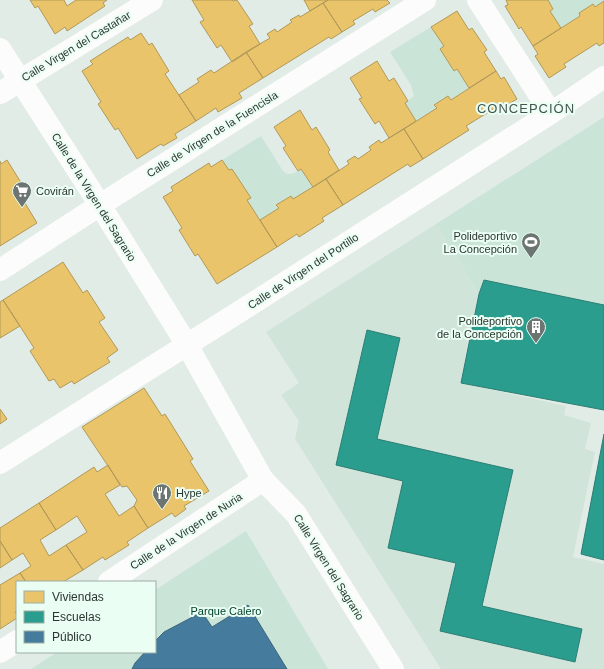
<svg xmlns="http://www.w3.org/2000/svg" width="604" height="669" font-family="Arial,sans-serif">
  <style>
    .built { fill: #d1e4da }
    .green { fill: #cae5d8 }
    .homes { fill: #e9c46a; stroke: #b19959 }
    .schools { fill: #2a9d8f; stroke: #2b7e73 }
    .public { fill: #457b9d; stroke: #3e667d }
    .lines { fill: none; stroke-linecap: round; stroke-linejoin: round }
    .minor { stroke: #fbfcfb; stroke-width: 22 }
    .tertiary { stroke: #fbfcfb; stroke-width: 22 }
    .labels { text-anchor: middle; stroke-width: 4; stroke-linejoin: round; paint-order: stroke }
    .street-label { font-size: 11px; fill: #2d3531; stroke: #eafef3 }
    .poi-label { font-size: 11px; fill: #2d3531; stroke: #eafef3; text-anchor: start }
    .park-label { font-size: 11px; fill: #00432c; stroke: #eafef3 }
    .quarter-label { font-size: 13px; letter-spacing: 1px; fill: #45564e; stroke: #eafef3 }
  </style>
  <rect width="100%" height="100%" fill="#e2ece7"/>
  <!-- built -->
  <path class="built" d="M 436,224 L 479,294 L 461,383 L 566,406 L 564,415 L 591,423 L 585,449 L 595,452 L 573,557 L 604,564 L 604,669 L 441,669 L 295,439 L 299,421 L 281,395 L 299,383 L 266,332 Z"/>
  <!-- green -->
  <path class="green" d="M 548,0 L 604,0 L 604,1 L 595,7 L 593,4 L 579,13 L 580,16 L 561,28 L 550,11 L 553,9 Z
    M 431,27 L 444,46 L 440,49 L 454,70 L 457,69 L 469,88 L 451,100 L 448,96 L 434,105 L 437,108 L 416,121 L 405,103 L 414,96 L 411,85 L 390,52 Z
    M 604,117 L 604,410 L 461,383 L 479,294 L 436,224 Z
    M 261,136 L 283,171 C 290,177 294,173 301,169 L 313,187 L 293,199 L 291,196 L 277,204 L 279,208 L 260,220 L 247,200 L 250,197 L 232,169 L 229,170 L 222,160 Z
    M 246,531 L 328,669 L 31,669 L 57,652 L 155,652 L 155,590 Z"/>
  <!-- homes -->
  <path class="homes" d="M 30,0 L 64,0 L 67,6 L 76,0 L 107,0 L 103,3 L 105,6 L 67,31 L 65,27 L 55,34 L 38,6 L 35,8 Z
    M 192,0 L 232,0 L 233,1 L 237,0 L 253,24 L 249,26 L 260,44 L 232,62 L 221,45 L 217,48 L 200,22 L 204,20 Z
    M 304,0 L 328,0 L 310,11 Z
    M 328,0 L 387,0 L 390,3 L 375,12 L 373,9 L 353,21 L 355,24 L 342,32 L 323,3 Z
    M 506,0 L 548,0 L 553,9 L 550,11 L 561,28 L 533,46 L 521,27 L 519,29 L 505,6 L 508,5 Z
    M 604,1 L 604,43 L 599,46 L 597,43 L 564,64 L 566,67 L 549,78 L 535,56 L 538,54 L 533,46 L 580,16 L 579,13 L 593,4 L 595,7 Z
    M 323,3 L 342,32 L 331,39 L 329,37 L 263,78 L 246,52 L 270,38 L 267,34 L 275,29 L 277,32 L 292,22 L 290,20 L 299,15 L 300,17 Z
    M 457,11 L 469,30 L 472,28 L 487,50 L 484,52 L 496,71 L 469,88 L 457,69 L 454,71 L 440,49 L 444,46 L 431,27 Z
    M 141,33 L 149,45 L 152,43 L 169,71 L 165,74 L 196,121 L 175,134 L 177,138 L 163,146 L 161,144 L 137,159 L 118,128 L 115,130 L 98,104 L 101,102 L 82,71 L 93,64 L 90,61 L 128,37 L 130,40 Z
    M 246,52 L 263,78 L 239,93 L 242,98 L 218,112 L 216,108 L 196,121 L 179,95 L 199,82 L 197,79 L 211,70 L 214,73 Z
    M 377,61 L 389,81 L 394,78 L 408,101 L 405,103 L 416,121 L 389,138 L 379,121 L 375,124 L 359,99 L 362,98 L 350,78 Z
    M 496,71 L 501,79 L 504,77 L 517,99 L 502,108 L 500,105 L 466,126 L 469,130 L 423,159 L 404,129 L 437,108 L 434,105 L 448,96 L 451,100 Z
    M 300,110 L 312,130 L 316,127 L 330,150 L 328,152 L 339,170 L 313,187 L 301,169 L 298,171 L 283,148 L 286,146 L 274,127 Z
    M 404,129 L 423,159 L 410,167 L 408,164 L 343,205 L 326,179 L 349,164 L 347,161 L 355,156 L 358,159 L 371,150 L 369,147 L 379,140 L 381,143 Z
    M 7,160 L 25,189 L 19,193 L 37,223 L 0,246 L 0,161 L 1,164 Z
    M 222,160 L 229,170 L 232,169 L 251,198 L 247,200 L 277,247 L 217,284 L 198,254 L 195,256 L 179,230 L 182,228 L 163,197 L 173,191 L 171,187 L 209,163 L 211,167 Z
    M 326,179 L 343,205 L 322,218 L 324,221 L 299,237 L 297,234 L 277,247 L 260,220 L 279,208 L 276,205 L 291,196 L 293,199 Z
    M 63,262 L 83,293 L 87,290 L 105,318 L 99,322 L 118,350 L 107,358 L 110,362 L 74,384 L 72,381 L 60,388 L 54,379 L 49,381 L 30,351 L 34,348 L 3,300 Z
    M 3,300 L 20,326 L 0,338 L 0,302 Z
    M 144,388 L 162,416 L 165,414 L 193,459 L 190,461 L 209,491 L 184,506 L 186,509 L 175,517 L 172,513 L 148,528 L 134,506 L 137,500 L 127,486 L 122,487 L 82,427 Z
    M 0,409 L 7,419 L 0,424 Z
    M 108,465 L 120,485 L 105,494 L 119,516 L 134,506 L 148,528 L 127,542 L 129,545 L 105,560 L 103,557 L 83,570 L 66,545 L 87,532 L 77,516 L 56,530 L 39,503 L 94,467 L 97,472 Z
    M 39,503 L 56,530 L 40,540 L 49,556 L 66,545 L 83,570 L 63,582 L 26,582 L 20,573 L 31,566 L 23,553 L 12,560 L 0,541 L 0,528 Z
    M 0,541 L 12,560 L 0,568 Z
    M 20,573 L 26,582 L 17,582 L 17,611 L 15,612 L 17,615 L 17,618 L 0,629 L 0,585 Z"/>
  <!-- schools -->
  <path class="schools" d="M 484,280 L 604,305 L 604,410 L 461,383 L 479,294 Z
    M 367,330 L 400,338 L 377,439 L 513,470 L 482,606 L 582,629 L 575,662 L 440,631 L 456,563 L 388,548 L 403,481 L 336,465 Z
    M 604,434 L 604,560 L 581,554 Z"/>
  <!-- public -->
  <path class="public" d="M 248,605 L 287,669 L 132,669 L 135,663 L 145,652 L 155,652 L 155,641 L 164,632 L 202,612 L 212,627 Z"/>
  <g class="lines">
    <!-- minor -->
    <path class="minor" d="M 478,0 L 551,113
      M 0,93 L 152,0
      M 0,270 L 100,205 L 425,0
      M 0,463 L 250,305 L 551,113 L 604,77
      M 109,582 L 263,480
      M 0,652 L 17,641"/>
    <!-- tertiary -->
    <path class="tertiary" d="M 0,49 L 100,205 L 187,345 L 263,480 L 296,514 L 393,669"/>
  </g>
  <!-- icons -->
  <defs>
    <g id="supermarket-pin" transform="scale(1)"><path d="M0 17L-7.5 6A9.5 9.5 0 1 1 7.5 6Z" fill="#6c7571" stroke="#eafef3"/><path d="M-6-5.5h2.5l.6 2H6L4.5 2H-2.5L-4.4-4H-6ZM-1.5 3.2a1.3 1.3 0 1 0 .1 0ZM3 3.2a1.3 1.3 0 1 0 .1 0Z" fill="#fff"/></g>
    <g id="stadium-pin" transform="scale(1)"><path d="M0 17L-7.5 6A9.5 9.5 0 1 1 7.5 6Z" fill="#6c7571" stroke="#eafef3"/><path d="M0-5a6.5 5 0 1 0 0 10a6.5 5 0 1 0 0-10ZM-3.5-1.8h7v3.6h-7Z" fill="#fff"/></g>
    <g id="building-pin" transform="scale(1)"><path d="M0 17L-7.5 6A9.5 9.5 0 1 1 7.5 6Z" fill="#6c7571" stroke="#eafef3"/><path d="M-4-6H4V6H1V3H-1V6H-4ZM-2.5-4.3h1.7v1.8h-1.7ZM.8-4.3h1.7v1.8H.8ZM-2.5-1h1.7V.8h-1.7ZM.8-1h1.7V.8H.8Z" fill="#fff"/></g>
    <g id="restaurant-pin" transform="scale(1)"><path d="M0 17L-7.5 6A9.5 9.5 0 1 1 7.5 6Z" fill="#6c7571" stroke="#eafef3"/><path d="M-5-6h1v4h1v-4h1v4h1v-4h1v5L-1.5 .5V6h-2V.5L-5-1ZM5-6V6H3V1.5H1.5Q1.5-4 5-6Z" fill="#fff"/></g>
  </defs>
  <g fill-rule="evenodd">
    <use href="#supermarket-pin" x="22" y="191"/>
    <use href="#stadium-pin" x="531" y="242"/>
    <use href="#building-pin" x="536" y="327"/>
    <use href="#restaurant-pin" x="162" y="493"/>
  </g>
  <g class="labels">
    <!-- street labels -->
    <g class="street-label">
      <text transform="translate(76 46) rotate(-31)" y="4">Calle Virgen del Castañar</text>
      <text transform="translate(212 134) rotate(-32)" y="4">Calle de Virgen de la Fuencisla</text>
      <text transform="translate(94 197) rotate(58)" y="4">Calle de la Virgen del Sagrario</text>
      <text transform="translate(303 271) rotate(-33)" y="4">Calle de Virgen del Portillo</text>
      <text transform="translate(186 531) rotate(-33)" y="4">Calle de la Virgen de Nuria</text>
      <text transform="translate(329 567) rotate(58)" y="4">Calle Virgen del Sagrario</text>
    </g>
    <!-- poi labels -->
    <g class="poi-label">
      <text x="36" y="195">Covirán</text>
      <text x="517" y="240" text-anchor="end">Polideportivo<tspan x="517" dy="13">La Concepción</tspan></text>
      <text x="522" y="325" text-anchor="end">Polideportivo<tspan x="522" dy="13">de la Concepción</tspan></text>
      <text x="176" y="497">Hype</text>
    </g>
    <!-- park labels -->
    <g class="park-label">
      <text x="226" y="615">Parque Calero</text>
    </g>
    <!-- quarter labels -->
    <g class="quarter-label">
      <text x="526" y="113">CONCEPCIÓN</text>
    </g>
  </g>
  <!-- legend -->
  <rect x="16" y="581" width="140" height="72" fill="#eafef3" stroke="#9eaea5"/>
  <rect x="24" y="591" width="20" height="12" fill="#e9c46a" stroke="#9eaea5"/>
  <text x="52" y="601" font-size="12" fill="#2d3531">Viviendas</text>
  <rect x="24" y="611" width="20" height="12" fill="#2a9d8f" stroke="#9eaea5"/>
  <text x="52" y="621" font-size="12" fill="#2d3531">Escuelas</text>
  <rect x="24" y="631" width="20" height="12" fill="#457b9d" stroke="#9eaea5"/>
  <text x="52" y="641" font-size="12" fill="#2d3531">Público</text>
</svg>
